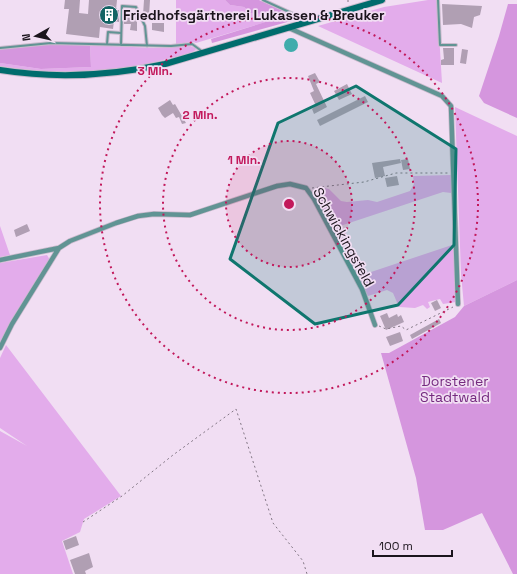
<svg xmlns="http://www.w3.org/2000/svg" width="517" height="574" font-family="'Space Grotesk',sans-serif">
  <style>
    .green { fill: #e3aceb }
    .forest { fill: #d596de }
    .water { fill: #40acac }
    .building { fill: #b09fb3 }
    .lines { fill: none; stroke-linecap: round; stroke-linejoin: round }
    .service-casing { stroke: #cabacc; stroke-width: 4 }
    .minor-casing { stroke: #cabacc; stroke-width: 6 }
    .secondary-casing { stroke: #cabacc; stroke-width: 8 }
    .path { stroke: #827684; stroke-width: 1; stroke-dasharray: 2 3; stroke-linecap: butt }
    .service { stroke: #619494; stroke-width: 2 }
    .minor { stroke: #619494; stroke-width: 4.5 }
    .secondary { stroke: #006c6d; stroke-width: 6 }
    .marked { fill: #0f766e; fill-opacity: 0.2; stroke: #0f766e; stroke-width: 3; stroke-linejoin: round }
    .ring { fill: none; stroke: #c2185b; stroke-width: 2; stroke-dasharray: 2 4 }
    .labels { text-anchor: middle; stroke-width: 3.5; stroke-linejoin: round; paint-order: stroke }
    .poi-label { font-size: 14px; font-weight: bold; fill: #1b141c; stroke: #f1def3; text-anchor: start }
    .street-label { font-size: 14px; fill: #1b141c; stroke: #f1def3 }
    .park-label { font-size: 14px; fill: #752a7f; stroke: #f1def3 }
    .centre { fill: #c2185b; stroke: #f1def3; stroke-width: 2 }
    .ring-label { font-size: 12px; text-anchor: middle; font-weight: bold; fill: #c2185b; stroke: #f1def3; stroke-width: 3.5; stroke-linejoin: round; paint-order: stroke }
  </style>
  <rect width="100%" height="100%" fill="#f1def3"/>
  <!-- green -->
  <path class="green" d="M 176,0 L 225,0 L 230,5 L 244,7 L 251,13 L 269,15 L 276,19 L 196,43 L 193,42 L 176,44 Z
    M 428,0 L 437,0 L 442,83 L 318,26 L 384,7 Z
    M 90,45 L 154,48 L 190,46 L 195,48 L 196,50 C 187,55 177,57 167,59 C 113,74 55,75 0,66 L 0,63 L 41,69 L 91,67 Z
    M 455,107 L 517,136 L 517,280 L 464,306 L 461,274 Z
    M 451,175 L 451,193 L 443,192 L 331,229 L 314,196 L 315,192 L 324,188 L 329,189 L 341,201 L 347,202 L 368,200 L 377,202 L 410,191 L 414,184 L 413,176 Z
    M 0,226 L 10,255 L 0,257 Z
    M 452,245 L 455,250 L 456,302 L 443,304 L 440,299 L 428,302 L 430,307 L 427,309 L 423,305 L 415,308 L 399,307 L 393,293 L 387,290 L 368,296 L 359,276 Z
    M 47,255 L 50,260 L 0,344 L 0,263 Z
    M 6,345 L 121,496 L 84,519 L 80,532 L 62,541 L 73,574 L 0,574 L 0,431 L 27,446 L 0,428 L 0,358 Z"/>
  <!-- forest -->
  <path class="forest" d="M 225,0 L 259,0 L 296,17 L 291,21 L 212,43 L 211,39 L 275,19 L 269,15 L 251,13 L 244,7 L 230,5 Z
    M 508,4 L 517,4 L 517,118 L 484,103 L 479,96 L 499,36 Z
    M 52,44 L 90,45 L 91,67 L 41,69 L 0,63 L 0,49 Z
    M 517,280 L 517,574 L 513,574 L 482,513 L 443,530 L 425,530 L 416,478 L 381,353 L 389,353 L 455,317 L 464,306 Z"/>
  <!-- water -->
  <path class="water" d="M284 45a7 7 0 1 1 14 0a7 7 0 1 1-14 0Z"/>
  <!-- building -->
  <path class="building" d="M 65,0 L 80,0 L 79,13 L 88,14 L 89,0 L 117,0 L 116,10 L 119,10 L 119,22 L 114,21 L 113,29 L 100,27 L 99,38 L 66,34 L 69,9 L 64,9 Z
    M 144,0 L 150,0 L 149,16 L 143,15 Z
    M 442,4 L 482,6 L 480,15 L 474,17 L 472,28 L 461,24 L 443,25 Z
    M 124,15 L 137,16 L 137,31 L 130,30 L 131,24 L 124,24 Z
    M 152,23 L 164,23 L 164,32 L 152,30 Z
    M 443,48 L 454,48 L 454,65 L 441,65 L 441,60 L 444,59 Z
    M 462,49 L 468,50 L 466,64 L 460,63 Z
    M 315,73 L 320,82 L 316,84 L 327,107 L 314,114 L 312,109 L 316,106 L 310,93 L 314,91 L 308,76 Z
    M 347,84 L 352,94 L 339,100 L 334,91 Z
    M 365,96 L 368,102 L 320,126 L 317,120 Z
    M 170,100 L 173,105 L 175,104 L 186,123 L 182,124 L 179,117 L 176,118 L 173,113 L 165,118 L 162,115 L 158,108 Z
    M 400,159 L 401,163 L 383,167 L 385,176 L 375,178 L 372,163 Z
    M 408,159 L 410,169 L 403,170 L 401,160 Z
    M 397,176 L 399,185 L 387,187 L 385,178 Z
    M 27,224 L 30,231 L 16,237 L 14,230 Z
    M 437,300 L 441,308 L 435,311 L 431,303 Z
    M 387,313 L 389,318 L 397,314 L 398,317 L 401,315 L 404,322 L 386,330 L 380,316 Z
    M 439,319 L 441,323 L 412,339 L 410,335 Z
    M 400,332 L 403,341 L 390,346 L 386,337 Z
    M 76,536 L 79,545 L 66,550 L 63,541 Z
    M 89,553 L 93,567 L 85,571 L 86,574 L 75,574 L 70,560 Z"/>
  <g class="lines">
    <!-- service casing -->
    <g class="service-casing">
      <path id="service" d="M 263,0 L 298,16 L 305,22
        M 438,0 L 440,45 L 456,45
        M 107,44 L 108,32 L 121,33
        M 121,45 L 122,6 L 136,7 L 145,26 L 147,46
        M 0,48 L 51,43 L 171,46 L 192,44 L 203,52"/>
    </g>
    <!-- minor casing -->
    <g class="minor-casing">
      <path id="minor" d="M 289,28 L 442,96 L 451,106 L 458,304
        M 0,260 L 59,248 L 70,241 L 116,223 L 138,216 L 154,214 L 190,215 L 277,186 L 290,184 L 306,188 L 314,199 L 362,289 L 375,325
        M 0,348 L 12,324 L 59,248"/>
    </g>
    <!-- secondary casing -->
    <g class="secondary-casing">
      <path id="secondary" d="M 0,70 C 56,79 110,76 165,64 L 382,0"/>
    </g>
    <!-- path -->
    <path class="path" d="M 348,0 L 348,5
      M 312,188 L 364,182 L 396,173 L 449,173
      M 379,326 L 386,329 L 401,326 L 406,330 L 453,307
      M 83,522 L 122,496 L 173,455 L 236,409 L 273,523 L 303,561 L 307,574"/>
    <!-- service -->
    <use href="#service" class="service"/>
    <!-- minor -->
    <use href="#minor" class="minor"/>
    <!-- secondary -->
    <use href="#secondary" class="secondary"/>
  </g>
  <!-- marked area -->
  <path class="marked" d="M 356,86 L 456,149 L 454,245 L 398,305 L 315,324 L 230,259 L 278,123 Z"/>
  <!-- distance rings -->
  <circle cx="289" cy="204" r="63" fill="#c2185b" fill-opacity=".12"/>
  <g class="ring">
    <circle cx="289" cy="204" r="63"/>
    <circle cx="289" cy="204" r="126"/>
    <circle cx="289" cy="204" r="189"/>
  </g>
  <!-- icons -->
  <defs>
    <g id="building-disc" transform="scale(1)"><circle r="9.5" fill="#126363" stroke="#f1def3"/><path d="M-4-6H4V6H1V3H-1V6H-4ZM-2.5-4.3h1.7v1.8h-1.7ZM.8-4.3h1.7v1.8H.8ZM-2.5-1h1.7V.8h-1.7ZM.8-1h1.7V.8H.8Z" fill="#fff"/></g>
  </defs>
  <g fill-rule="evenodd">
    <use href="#building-disc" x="109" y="15"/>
  </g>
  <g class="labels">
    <!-- poi labels -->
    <g class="poi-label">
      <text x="123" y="20">Friedhofsgärtnerei Lukassen &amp; Breuker</text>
    </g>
    <!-- street labels -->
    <g class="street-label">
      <text transform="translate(344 237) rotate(61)" y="5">Schwickingsfeld</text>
    </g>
    <!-- park labels -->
    <g class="park-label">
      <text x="455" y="386">Dorstener<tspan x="455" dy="16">Stadtwald</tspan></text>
    </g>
  </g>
  <circle cx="289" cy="204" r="6" class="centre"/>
  <g class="ring-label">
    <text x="155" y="75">3 Min.</text>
    <text x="200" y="119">2 Min.</text>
    <text x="244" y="164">1 Min.</text>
  </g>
  <!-- north arrow -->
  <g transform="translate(36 36) rotate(262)" stroke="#f1def3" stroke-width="3" paint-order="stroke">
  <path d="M0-3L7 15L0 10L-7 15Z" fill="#1b141c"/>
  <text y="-6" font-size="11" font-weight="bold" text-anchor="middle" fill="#1b141c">N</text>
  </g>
  <!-- scale -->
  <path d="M373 550v6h79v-6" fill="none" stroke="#1b141c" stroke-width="2"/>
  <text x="379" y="550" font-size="12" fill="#1b141c" stroke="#f1def3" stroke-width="3" paint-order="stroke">100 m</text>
</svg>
